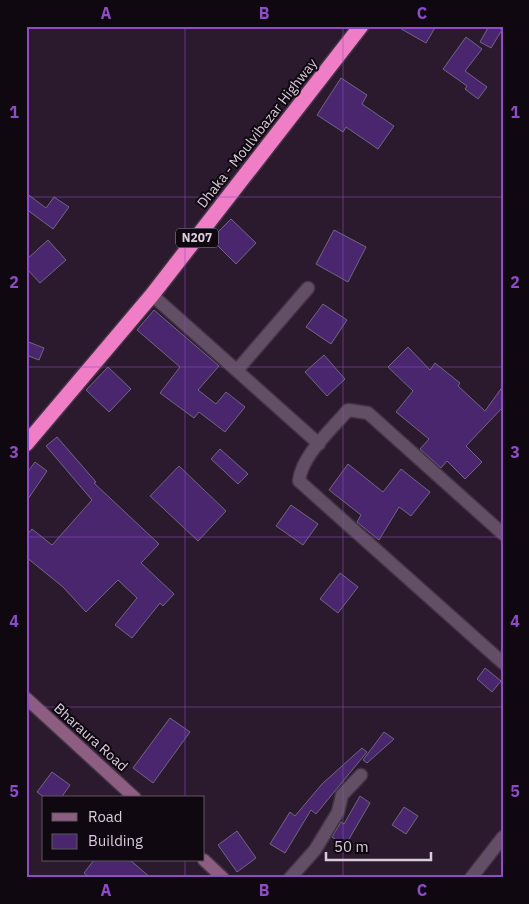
<svg xmlns="http://www.w3.org/2000/svg" width="529" height="904" font-family="'IBM Plex Sans',sans-serif">
  <style>
    .building { fill: #49266e; stroke: #716782 }
    .lines { fill: none; stroke-linecap: round; stroke-linejoin: round }
    .street-casing { stroke: #433445; stroke-width: 15 }
    .secondary-casing { stroke: #433445; stroke-width: 15 }
    .highway-casing { stroke: #433445; stroke-width: 18 }
    .street { stroke: #634f65; stroke-width: 12 }
    .secondary { stroke: #8d5d82; stroke-width: 12 }
    .highway { stroke: #ef7ec7; stroke-width: 15 }
    .grid { fill: none; stroke: #8e4cc5; stroke-width: 1; stroke-opacity: 0.55 }
    .labels { text-anchor: middle; stroke-width: 4; stroke-linejoin: round; paint-order: stroke }
    .shield { fill: #0f0810; stroke: #9c929e; stroke-width: 1 }
    .shield-label { font-size: 12px; font-weight: bold; fill: #d9cddb }
    .street-label { font-size: 14px; fill: #d9cddb; stroke: #0f0810 }
    .neatline { fill: none; stroke: #8e4cc5; stroke-width: 2 }
    .grid-label { font-size: 16px; text-anchor: middle; font-weight: bold; fill: #8e4cc5 }
  </style>
  <rect width="100%" height="100%" fill="#2b192d"/>
  <!-- building -->
  <path class="building" d="M 396,26 L 436,26 L 426,43 Z
    M 489,26 L 496,26 L 502,30 L 491,48 L 480,42 Z
    M 466,37 L 482,49 L 465,71 L 487,87 L 478,99 L 465,89 L 467,86 L 443,69 Z
    M 341,78 L 367,95 L 362,104 L 394,126 L 378,149 L 346,127 L 343,132 L 317,115 Z
    M 26,193 L 46,208 L 54,197 L 69,207 L 53,229 L 26,209 Z
    M 231,219 L 256,243 L 236,264 L 211,239 Z
    M 334,230 L 366,247 L 348,282 L 316,264 Z
    M 48,240 L 66,260 L 40,283 L 26,268 L 26,260 Z
    M 323,304 L 347,320 L 331,344 L 306,327 Z
    M 154,310 L 219,366 L 198,390 L 216,404 L 226,392 L 245,407 L 225,432 L 199,412 L 194,418 L 160,393 L 180,367 L 137,330 Z
    M 26,341 L 44,348 L 39,360 L 26,355 Z
    M 408,347 L 430,370 L 435,363 L 460,383 L 458,386 L 485,411 L 503,386 L 503,407 L 466,446 L 482,462 L 465,479 L 447,461 L 441,468 L 420,449 L 429,439 L 396,412 L 413,391 L 388,367 Z
    M 324,355 L 345,379 L 327,396 L 305,372 Z
    M 108,367 L 131,389 L 109,412 L 86,390 Z
    M 57,437 L 96,482 L 94,483 L 159,544 L 141,563 L 174,594 L 163,606 L 160,603 L 132,638 L 115,625 L 137,598 L 118,580 L 86,612 L 63,587 L 26,557 L 26,536 L 32,529 L 52,545 L 92,500 L 46,446 Z
    M 220,449 L 248,474 L 238,484 L 211,459 Z
    M 35,462 L 47,471 L 26,502 L 26,474 Z
    M 348,464 L 383,492 L 401,469 L 430,492 L 411,516 L 399,507 L 379,540 L 357,522 L 361,515 L 329,490 Z
    M 179,466 L 226,511 L 198,541 L 150,496 Z
    M 291,505 L 318,524 L 303,545 L 276,526 Z
    M 340,573 L 358,587 L 338,613 L 320,599 Z
    M 485,668 L 501,681 L 492,692 L 477,679 Z
    M 170,718 L 190,732 L 153,783 L 133,768 Z
    M 384,732 L 394,739 L 367,763 L 363,760 Z
    M 362,748 L 367,752 L 316,814 L 311,810 L 285,853 L 270,844 L 290,812 L 295,816 L 322,784 Z
    M 52,772 L 70,785 L 61,798 L 45,798 L 37,792 Z
    M 360,796 L 370,803 L 345,846 L 332,837 L 341,822 L 344,824 Z
    M 404,807 L 418,816 L 406,834 L 392,825 Z
    M 237,831 L 256,858 L 237,872 L 218,845 Z
    M 94,860 L 130,860 L 151,878 L 90,878 L 84,873 Z"/>
  <g class="lines">
    <!-- street casing -->
    <g class="street-casing">
      <path id="street" d="M 152,295 L 319,444
        M 238,369 L 308,288
        M 503,534 L 368,413 L 348,410 C 331,430 302,455 299,481 L 503,663
        M 290,878 L 315,850 L 338,812 L 342,795 L 361,775
        M 471,878 L 503,837"/>
    </g>
    <!-- secondary casing -->
    <g class="secondary-casing">
      <path id="secondary" d="M 26,698 L 135,798
        M 204,860 L 223,878"/>
    </g>
    <!-- highway casing -->
    <g class="highway-casing">
      <path id="highway" d="M 26,444 L 152,295 L 361,26"/>
    </g>
    <!-- street -->
    <use href="#street" class="street"/>
    <!-- secondary -->
    <use href="#secondary" class="secondary"/>
    <!-- highway -->
    <use href="#highway" class="highway"/>
  </g>
  <!-- grid -->
  <path class="grid" d="M 185,26 L 185,798M 343,26 L 343,878M 26,197 L 503,197M 26,367 L 503,367M 26,537 L 503,537M 26,707 L 503,707M 185,860 L 185,878"/>
  <g class="labels">
    <!-- shield labels -->
    <rect class="shield" x="176" y="228.5" width="42" height="19" rx="4"/>
    <g class="shield-label">
      <text x="197" y="242">N207</text>
    </g>
    <!-- street labels -->
    <g class="street-label">
      <text transform="translate(257 133) rotate(-52)" y="5">Dhaka - Moulvibazar Highway</text>
      <text transform="translate(91 737) rotate(42)" y="5">Bharaura Road</text>
    </g>
  </g>
  <!-- border -->
  <rect width="529" height="904" fill="none" stroke="#0f0810" stroke-width="55"/>
  <!-- legend -->
  <rect x="42" y="796" width="162" height="65" fill="#0f0810" stroke="#605761"/>
  <rect x="52" y="813" width="25" height="8" fill="#8d5d82" stroke="#605761"/>
  <text x="88" y="822" font-size="15" fill="#d9cddb">Road</text>
  <rect x="52" y="834" width="25" height="15" fill="#49266e" stroke="#605761"/>
  <text x="88" y="846" font-size="15" fill="#d9cddb">Building</text>
  <!-- scale -->
  <path d="M326 852v8h105v-8" fill="none" stroke="#d9cddb" stroke-width="2.5"/>
  <text x="334" y="852" font-size="15" fill="#d9cddb" stroke="#0f0810" stroke-width="4" paint-order="stroke">50 m</text>
  <rect x="28" y="28" width="474" height="848" class="neatline"/>
  <g class="grid-label">
    <text x="106" y="19">A</text>
    <text x="264" y="19">B</text>
    <text x="422" y="19">C</text>
    <text x="14" y="118">1</text>
    <text x="515" y="118">1</text>
    <text x="14" y="288">2</text>
    <text x="515" y="288">2</text>
    <text x="14" y="458">3</text>
    <text x="515" y="458">3</text>
    <text x="14" y="627">4</text>
    <text x="515" y="627">4</text>
    <text x="14" y="797">5</text>
    <text x="515" y="797">5</text>
    <text x="106" y="896">A</text>
    <text x="264" y="896">B</text>
    <text x="422" y="896">C</text>
  </g>
</svg>
